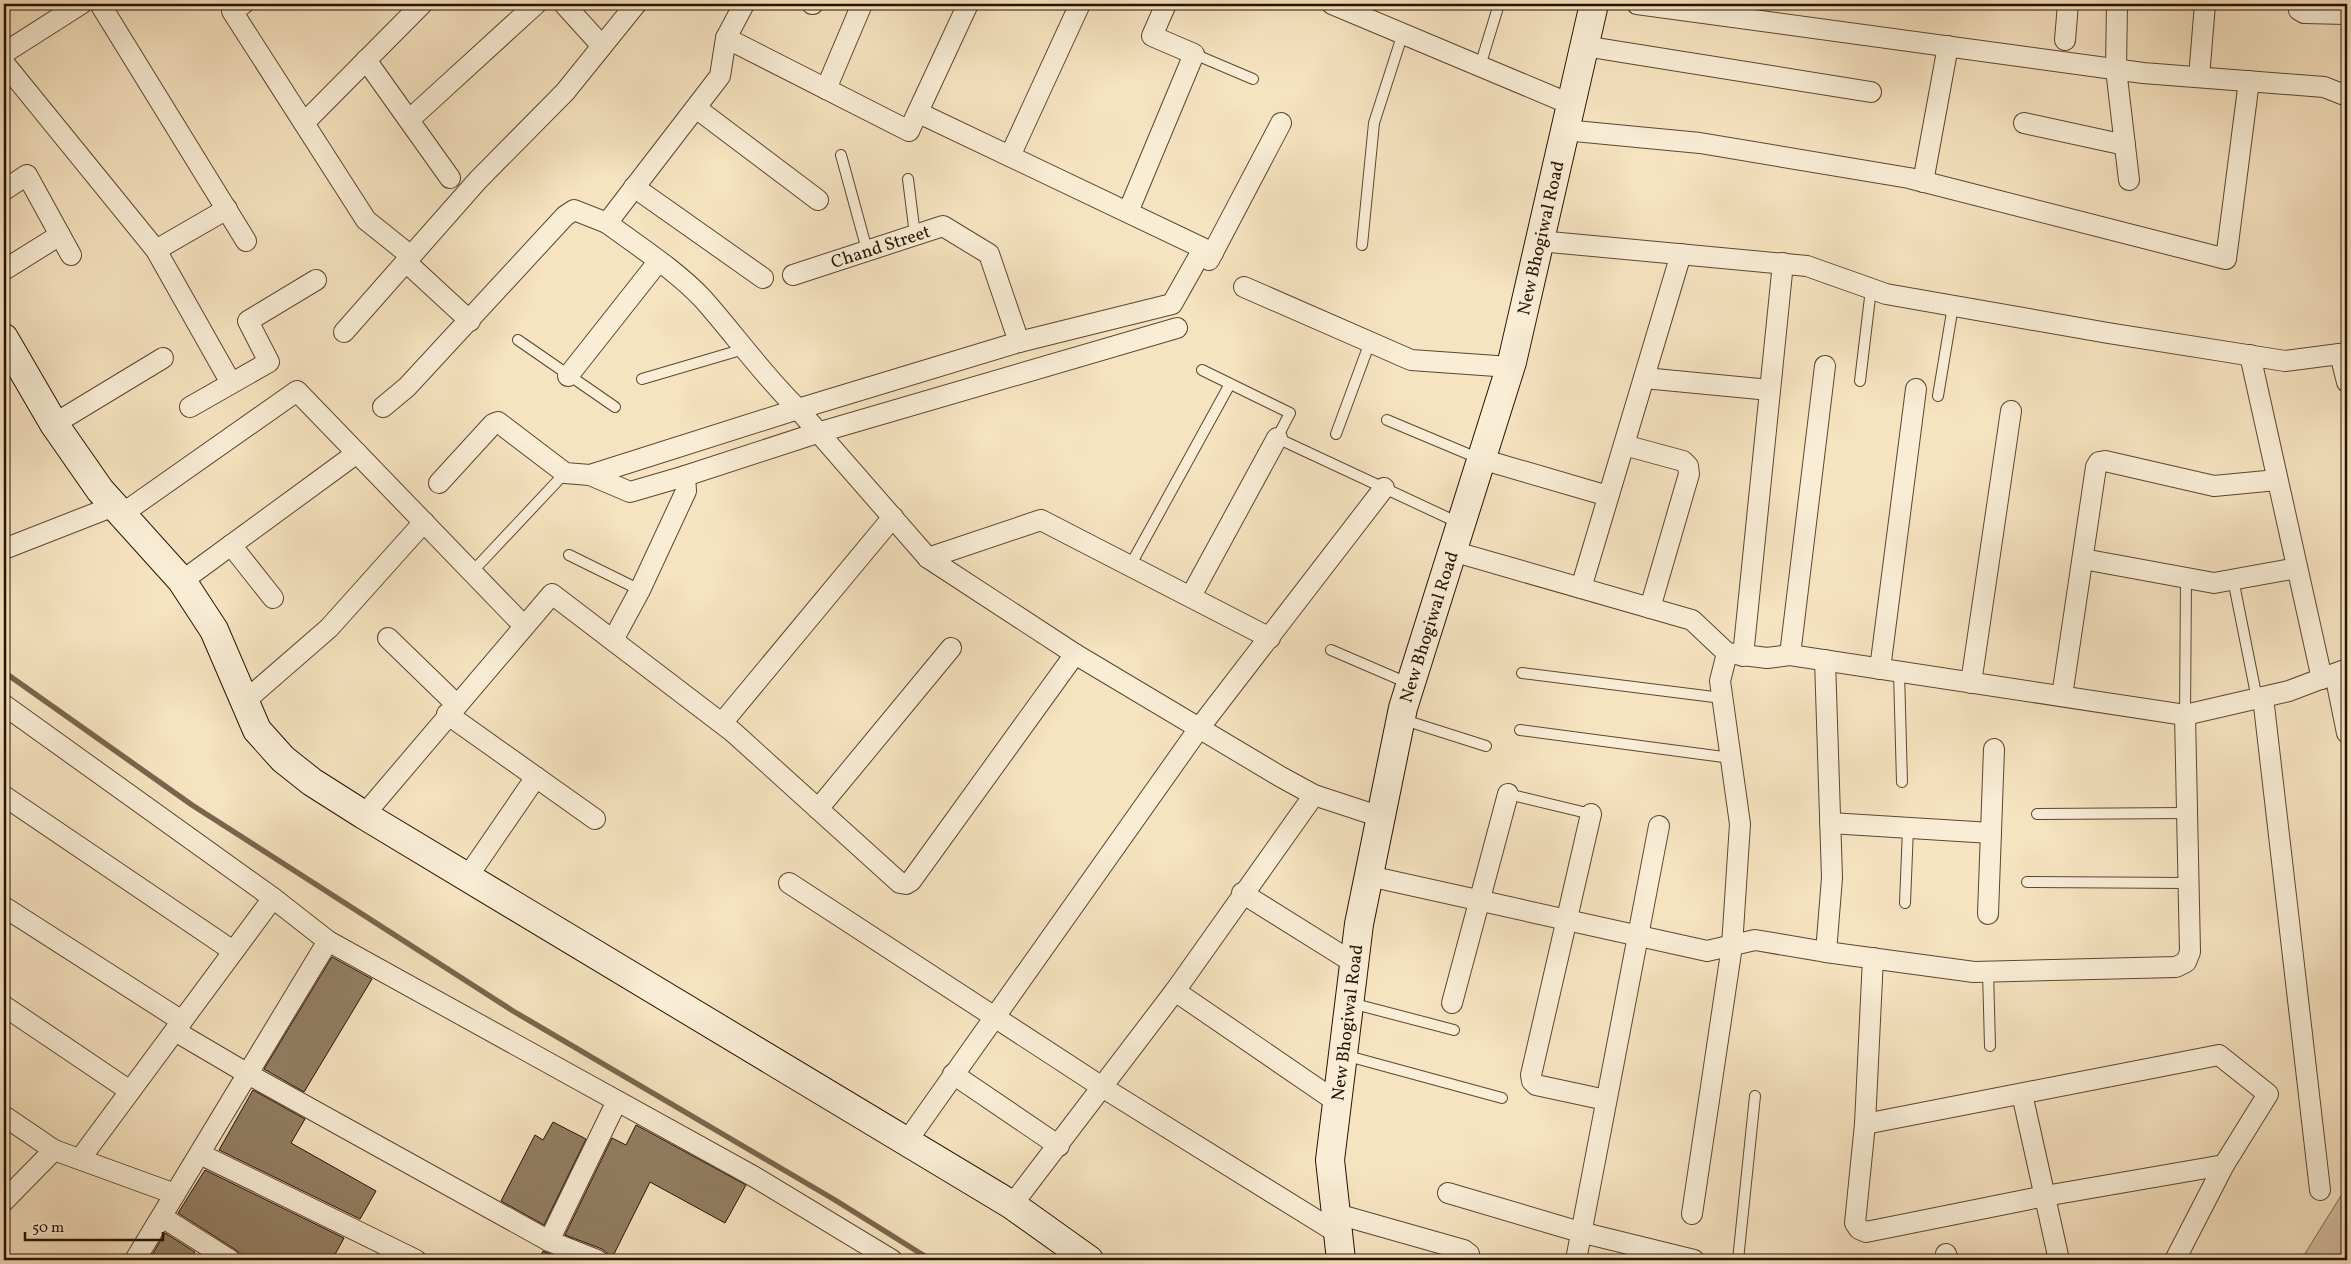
<svg xmlns="http://www.w3.org/2000/svg" width="2351" height="1264" font-family="Vollkorn,serif">
  <style>
    .green { fill: #d3bfa0; stroke: #7e6850 }
    .lines { fill: none; stroke-linecap: round; stroke-linejoin: round }
    .stream { stroke: #7a654d; stroke-width: 5.5 }
    .building { fill: #937f64; stroke: #281201 }
    .lane-casing { stroke: #5c4631; stroke-width: 12 }
    .street-casing { stroke: #5c4631; stroke-width: 22 }
    .secondary-casing { stroke: #281201; stroke-width: 30 }
    .lane { stroke: #f9edd6; stroke-width: 10 }
    .street { stroke: #f9edd6; stroke-width: 20 }
    .secondary { stroke: #f9edd6; stroke-width: 28 }
    .labels { text-anchor: middle; stroke-width: 4; stroke-linejoin: round; paint-order: stroke }
    .street-label { font-size: 18px; fill: #281201; stroke: #f9edd6 }
  </style>
  <rect width="100%" height="100%" fill="#f6e3c0"/>
  <filter id="stains"><feTurbulence type="fractalNoise" baseFrequency=".004" numOctaves="4"/><feColorMatrix values="0 0 0 0 .2 0 0 0 0 .09 0 0 0 0 .02 0 0 0 .5 -.17"/></filter>
  <radialGradient id="worn" r=".72"><stop offset=".6" stop-color="#630" stop-opacity="0"/><stop offset="1" stop-color="#630" stop-opacity=".3"/></radialGradient>
  <!-- green -->
  <path class="green" d="M 2347,1186 L 2347,1260 L 2301,1260 Z"/>
  <g class="lines">
    <!-- stream -->
    <path class="stream" d="M 4,672 L 192,805 L 513,1011 L 835,1200 L 931,1260"/>
  </g>
  <!-- building -->
  <path class="building" d="M 332,957 L 372,979 L 304,1092 L 264,1069 Z
    M 253,1090 L 305,1119 L 291,1143 L 376,1191 L 360,1219 L 219,1150 Z
    M 553,1122 L 586,1139 L 544,1225 L 501,1201 L 535,1135 L 543,1140 Z
    M 636,1125 L 746,1185 L 725,1223 L 650,1182 L 611,1260 L 609,1260 L 607,1253 L 602,1249 L 565,1235 L 612,1138 L 626,1145 Z
    M 205,1170 L 344,1238 L 332,1260 L 248,1260 L 236,1250 L 178,1213 Z
    M 165,1233 L 195,1252 L 190,1260 L 149,1260 Z
    M 543,1251 L 545,1252 L 565,1260 L 539,1260 Z"/>
  <g class="lines">
    <!-- lane casing -->
    <g class="lane-casing">
      <path id="lane" d="M 1194,54 L 1253,79
        M 1480,66 L 1499,4
        M 841,155 L 867,250
        M 908,179 L 915,235
        M 1362,245 L 1374,123 L 1403,33
        M 518,340 L 615,407
        M 1202,370 L 1290,413 L 1277,438 L 1459,523
        M 642,379 L 744,349
        M 1860,381 L 1871,289
        M 1938,396 L 1953,306
        M 1387,420 L 1480,459
        M 1336,434 L 1370,342
        M 569,555 L 640,590
        M 1130,566 L 1230,384
        M 472,572 L 565,473
        M 2233,579 L 2257,699
        M 1331,650 L 1410,684
        M 1899,672 L 1902,782
        M 1522,673 L 1722,698
        M 2185,715 L 2186,578
        M 1401,719 L 1486,746
        M 1520,730 L 1731,758
        M 1508,794 L 1591,814
        M 2037,814 L 2187,813
        M 2027,882 L 2188,883
        M 1905,903 L 1908,828
        M 1988,971 L 1990,1046
        M 1351,1003 L 1454,1030
        M 1344,1055 L 1502,1098
        M 1738,1260 L 1755,1096"/>
    </g>
    <!-- street casing -->
    <g class="street-casing">
      <g id="street">
        <path d="M 100,4 L 246,241"/>
        <path d="M 243,4 L 232,11 L 366,220 L 411,256"/>
        <path d="M 564,4 L 602,46"/>
        <path d="M 744,4 L 726,38 L 909,131 L 968,4"/>
        <path d="M 812,4 L 813,4"/>
        <path d="M 1332,4 L 1570,104"/>
        <path d="M 1637,4 L 2143,73 L 2324,87 L 2347,96"/>
        <path d="M 2117,4 L 2116,69 L 2129,180"/>
        <path d="M 2298,4 L 2299,10 L 2304,13 L 2347,14"/>
        <path d="M 2065,40 L 2068,4"/>
        <path d="M 1584,46 L 1871,92"/>
        <path d="M 4,53 L 81,4"/>
        <path d="M 366,60 L 450,178"/>
        <path d="M 4,63 L 156,250 L 231,383"/>
        <path d="M 2199,77 L 2205,4"/>
        <path d="M 826,89 L 862,4"/>
        <path d="M 696,108 L 818,200"/>
        <path d="M 919,113 L 1213,253"/>
        <path d="M 409,120 L 536,4"/>
        <path d="M 304,123 L 422,4"/>
        <path d="M 2024,123 L 2125,145"/>
        <path d="M 1564,130 L 1700,143 L 1909,178 L 2226,259 L 2249,81"/>
        <path d="M 1010,156 L 1080,4"/>
        <path d="M 1923,182 L 1948,46"/>
        <path d="M 634,187 L 763,278"/>
        <path d="M 4,190 L 27,175 L 71,255"/>
        <path d="M 1128,212 L 1194,54 L 1152,36 L 1166,4"/>
        <path d="M 607,223 C 638,246 677,271 703,299 C 735,335 763,375 798,409 L 928,558 L 1075,654 L 1281,777 L 1314,795 L 1381,817"/>
        <path d="M 1539,241 L 1807,266 L 1886,294 L 2108,333 L 2285,361 L 2347,353"/>
        <path d="M 156,250 L 227,209"/>
        <path d="M 1209,260 L 1281,123"/>
        <path d="M 406,262 L 470,321"/>
        <path d="M 4,270 L 60,235"/>
        <path id="s1" d="M 793,275 L 943,226 L 989,254 L 1019,342"/>
        <path d="M 1244,287 L 1411,360 L 1510,367"/>
        <path d="M 344,332 L 478,180 L 565,92 L 636,4"/>
        <path d="M 2340,354 L 2347,382"/>
        <path d="M 2250,355 L 2322,679"/>
        <path d="M 568,376 L 658,262"/>
        <path d="M 1644,378 L 1770,390"/>
        <path d="M 190,407 L 269,362 L 248,321 L 316,280"/>
        <path d="M 383,407 L 407,387 L 565,216 L 574,210 L 607,223 L 720,76 L 726,38"/>
        <path d="M 54,424 L 163,358"/>
        <path d="M 1624,445 L 1683,461 L 1688,466 L 1689,474 L 1650,608"/>
        <path d="M 1481,459 L 1608,496"/>
        <path d="M 590,475 L 798,409 L 1019,342 L 1172,304 L 1203,249"/>
        <path d="M 439,483 L 493,424 L 498,422 L 565,473 L 590,475 L 630,492 L 685,476 L 817,433 L 1177,328"/>
        <path d="M 122,514 L 297,391 L 523,625"/>
        <path d="M 231,545 L 273,598"/>
        <path d="M 4,549 L 114,506"/>
        <path d="M 1452,551 L 1692,620 L 1727,653 L 1767,658 L 1790,655 L 2185,715 L 2289,691 L 2347,669"/>
        <path d="M 928,558 L 1041,520 L 1270,638"/>
        <path d="M 2083,559 L 2214,583 L 2297,568"/>
        <path d="M 182,581 L 357,453"/>
        <path d="M 1581,588 L 1681,254"/>
        <path d="M 1191,596 L 1277,438"/>
        <path d="M 388,638 L 456,704"/>
        <path d="M 613,640 L 640,590 L 686,491 L 685,476"/>
        <path d="M 1790,655 L 1825,366"/>
        <path d="M 1743,656 L 1783,263"/>
        <path d="M 1825,660 L 1832,878 L 1826,952"/>
        <path d="M 1880,669 L 1916,389"/>
        <path d="M 2335,674 L 2347,733"/>
        <path d="M 1971,683 L 2011,411"/>
        <path d="M 2062,696 L 2096,467 L 2099,462 L 2105,461 L 2214,486 L 2277,480"/>
        <path d="M 2263,697 L 2320,1190"/>
        <path d="M 245,701 L 329,628 L 424,522"/>
        <path d="M 4,705 L 273,898 L 328,941 L 753,1176 L 892,1260"/>
        <path d="M 447,714 L 595,819"/>
        <path d="M 722,723 L 893,517"/>
        <path d="M 4,796 L 233,951"/>
        <path d="M 818,809 L 951,648"/>
        <path d="M 1591,814 L 1531,1075 L 1532,1081 L 1536,1085 L 1606,1100"/>
        <path d="M 364,815 L 552,594 L 733,732 L 900,883 L 906,884 L 911,881 L 1075,654"/>
        <path d="M 1830,823 L 1991,833"/>
        <path d="M 468,876 L 536,777"/>
        <path d="M 1369,876 L 1707,951 L 1755,940 L 1826,952 L 1974,972 L 2176,967 L 2186,962 L 2190,952 L 2185,715"/>
        <path d="M 789,883 L 1102,1087 L 1339,1234"/>
        <path d="M 1242,893 L 1354,963"/>
        <path d="M 4,907 L 182,1021"/>
        <path d="M 1988,914 L 1994,749"/>
        <path d="M 1873,958 L 1865,1124 L 1855,1223 L 1859,1229 L 1866,1232 L 2045,1196 L 2224,1165"/>
        <path d="M 1175,991 L 1337,1102"/>
        <path d="M 1452,1003 L 1508,794"/>
        <path d="M 4,1006 L 130,1091"/>
        <path d="M 175,1031 L 248,1074 L 549,1241 L 597,1260"/>
        <path d="M 953,1074 L 1059,1146"/>
        <path d="M 2022,1094 L 2059,1260"/>
        <path d="M 4,1116 L 54,1150"/>
        <path d="M 1865,1124 L 2219,1055 L 2268,1094 L 2224,1165 L 2175,1260"/>
        <path d="M 907,1141 L 1200,727 L 1384,488"/>
        <path d="M 200,1154 L 416,1260"/>
        <path d="M 80,1159 L 273,898"/>
        <path d="M 1448,1193 L 1580,1232 L 1694,1260"/>
        <path d="M 4,1201 L 54,1150 L 175,1194"/>
        <path d="M 1012,1205 L 1175,991 L 1314,795"/>
        <path d="M 1337,1214 L 1464,1250 L 1469,1254 L 1469,1260"/>
        <path d="M 1692,1214 L 1732,946 L 1740,824 L 1720,681 L 1727,653"/>
        <path d="M 162,1217 L 230,1260"/>
        <path d="M 549,1241 L 617,1101"/>
        <path d="M 1946,1254 L 1948,1260"/>
        <path d="M 135,1260 L 328,941"/>
        <path d="M 1576,1260 L 1659,826"/>
      </g>
    </g>
    <!-- secondary casing -->
    <g class="secondary-casing">
      <g id="secondary">
        <path d="M 4,338 L 54,424 L 100,490 L 182,581 L 214,630 L 257,730 L 283,759 L 312,782 L 364,815 L 1012,1205 L 1089,1260"/>
        <path id="s2" d="M 1341,1260 L 1330,1160 L 1359,924 L 1403,708 L 1512,362 L 1594,4"/>
      </g>
    </g>
    <!-- lane -->
    <use href="#lane" class="lane"/>
    <!-- street -->
    <use href="#street" class="street"/>
    <!-- secondary -->
    <use href="#secondary" class="secondary"/>
  </g>
  <g class="labels">
    <!-- street labels -->
    <g class="street-label">
      <text dy="6" stroke="none"><textPath href="#s2" startOffset="1049">New Bhogiwal Road</textPath></text>
      <text dy="6" stroke="none"><textPath href="#s1" startOffset="92">Chand Street</textPath></text>
      <text dy="6" stroke="none"><textPath href="#s2" startOffset="644">New Bhogiwal Road</textPath></text>
      <text dy="6" stroke="none"><textPath href="#s2" startOffset="239">New Bhogiwal Road</textPath></text>
    </g>
  </g>
  <!-- margin -->
  <rect width="2351" height="1264" fill="none" stroke="#f6e3c0" stroke-width="20"/>
  <rect x="5" y="5" width="2341" height="1254" fill="none" stroke="#281201" stroke-width="2.5"/>
  <rect x="10" y="10" width="2331" height="1244" fill="none" stroke="#281201"/>
  <!-- scale -->
  <path d="M25 1232v8h138v-8" fill="none" stroke="#281201" stroke-width="2.5"/>
  <text x="32" y="1232" font-size="15" fill="#281201" stroke="#f9edd6" stroke-width="4" paint-order="stroke">50 m</text>
  <rect width="100%" height="100%" filter="url(#stains)"/>
  <rect width="100%" height="100%" fill="url(#worn)"/>
</svg>
